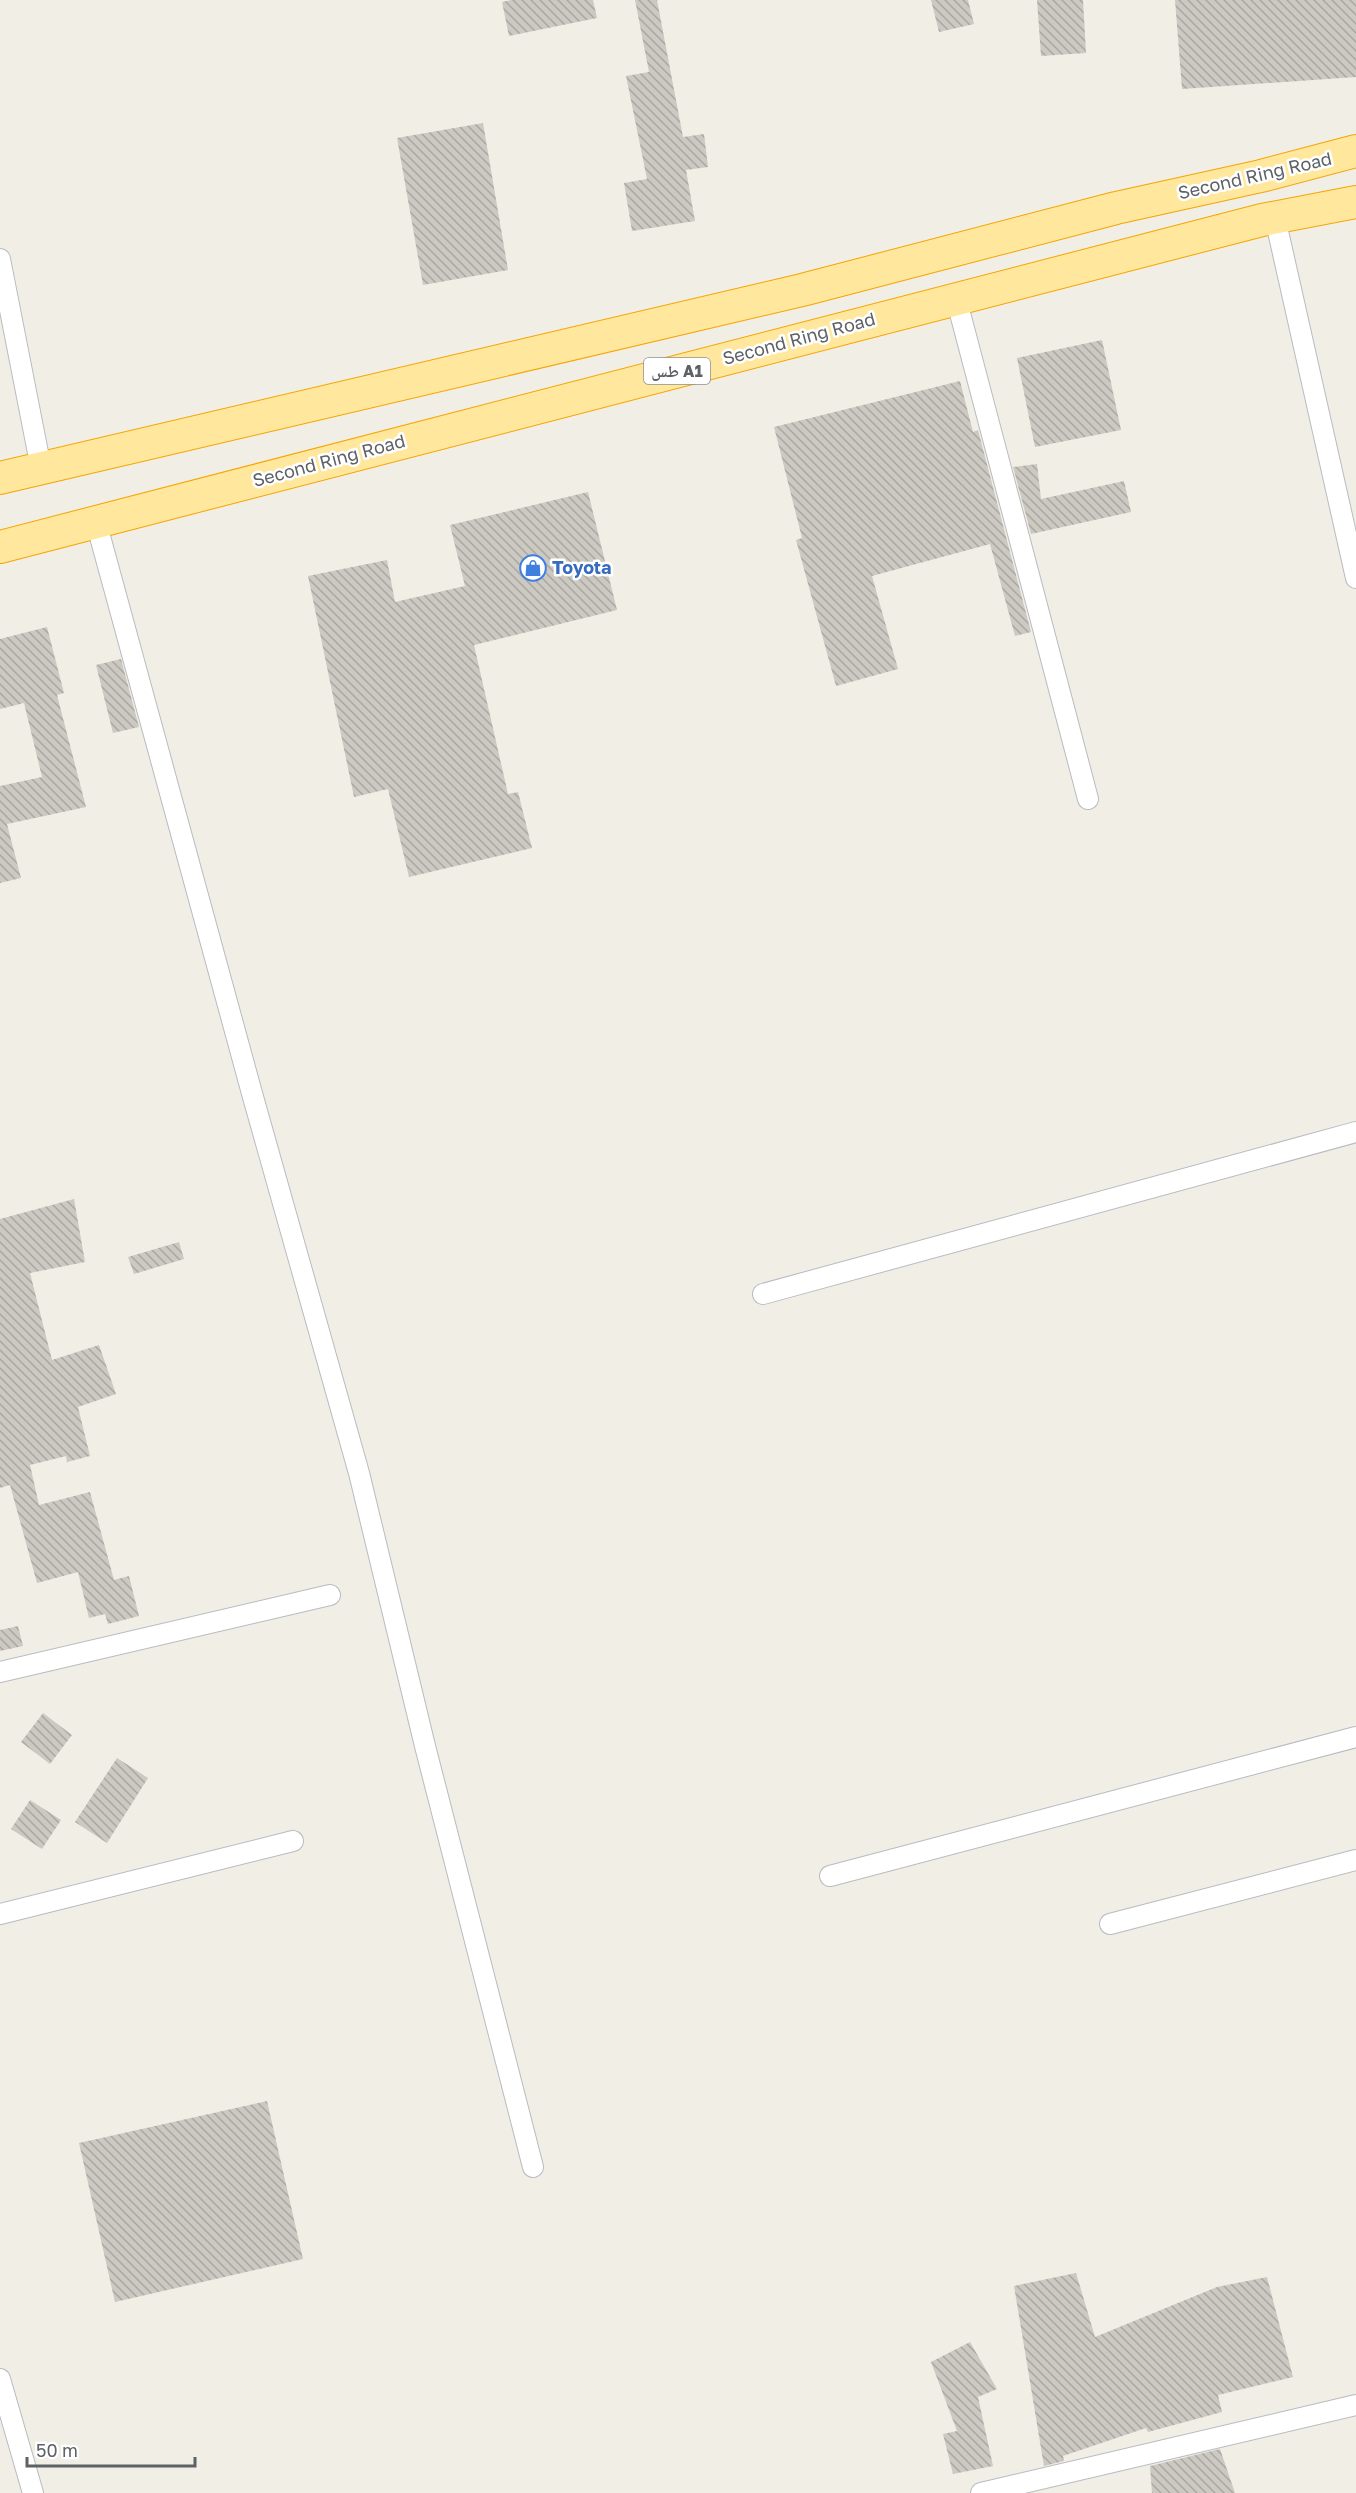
<svg xmlns="http://www.w3.org/2000/svg" width="1356" height="2493" font-family="'Golos Text','Noto Naskh Arabic',sans-serif">
  <style>
    .building { fill: url(#building-back-hatch) }
    .lines { fill: none; stroke-linecap: round; stroke-linejoin: round }
    .minor-casing { stroke: #b8bbc0; stroke-width: 22 }
    .trunk-casing { stroke: #f6a400; stroke-width: 34 }
    .minor { stroke: #fff; stroke-width: 20 }
    .trunk { stroke: #ffe89d; stroke-width: 32 }
    .labels { text-anchor: middle; stroke-width: 5; stroke-linejoin: round; paint-order: stroke }
    .shield { fill: #fff; stroke: #8e9195; stroke-width: 1.5 }
    .shield-label { font-size: 16px; font-weight: bold; fill: #5d6267 }
    .street-label { font-size: 18px; fill: #5d6267; stroke: #fff }
    .shop-label { font-size: 18px; font-weight: bold; fill: #366cbe; stroke: #fff; text-anchor: start }
  </style>
  <defs>
    <pattern id="building-back-hatch" width="6" height="6" patternUnits="userSpaceOnUse" patternTransform="scale(1.5)"><rect width="6" height="6" fill="#ccc9c2"/><path d="M-1 5l2 2M0 0l6 6M5-1l2 2" fill="none" stroke="#a9a7a1"/></pattern>
  </defs>
  <rect width="100%" height="100%" fill="#f0eee5"/>
  <!-- building -->
  <path class="building" d="M 511,0 L 593,0 L 597,18 L 509,36 L 502,2 Z
    M 635,0 L 657,0 L 683,137 L 704,134 L 708,167 L 686,170 L 695,221 L 632,231 L 624,183 L 647,179 L 626,76 L 649,72 Z
    M 931,0 L 968,0 L 974,24 L 939,32 Z
    M 1037,0 L 1083,0 L 1086,53 L 1041,56 Z
    M 1175,0 L 1356,0 L 1356,77 L 1182,89 Z
    M 483,123 L 508,270 L 423,285 L 397,138 Z
    M 1102,340 L 1121,430 L 1035,447 L 1017,358 Z
    M 960,381 L 973,432 L 978,430 L 1031,632 L 1015,636 L 990,544 L 872,576 L 898,669 L 836,686 L 796,540 L 802,538 L 774,427 Z
    M 1037,464 L 1041,499 L 1124,481 L 1131,512 L 1031,534 L 1013,467 Z
    M 588,492 L 617,610 L 474,645 L 508,794 L 518,792 L 532,848 L 409,877 L 388,789 L 354,797 L 308,576 L 387,560 L 395,602 L 465,586 L 450,525 Z
    M 47,627 L 64,693 L 57,695 L 86,807 L 7,824 L 21,878 L 0,883 L 0,786 L 42,777 L 24,703 L 0,709 L 0,639 Z
    M 121,659 L 139,727 L 113,733 L 96,665 Z
    M 74,1199 L 85,1262 L 30,1273 L 52,1360 L 99,1345 L 116,1394 L 78,1407 L 90,1456 L 67,1462 L 66,1456 L 30,1465 L 39,1505 L 90,1492 L 114,1580 L 129,1576 L 139,1616 L 108,1624 L 105,1614 L 89,1618 L 78,1572 L 37,1583 L 10,1485 L 0,1488 L 0,1219 Z
    M 179,1242 L 184,1259 L 134,1274 L 128,1257 Z
    M 18,1626 L 23,1646 L 0,1651 L 0,1630 Z
    M 43,1713 L 72,1735 L 50,1764 L 21,1742 Z
    M 117,1758 L 148,1778 L 107,1843 L 75,1822 Z
    M 30,1800 L 61,1820 L 42,1849 L 11,1829 Z
    M 267,2101 L 303,2259 L 115,2302 L 79,2143 Z
    M 1076,2273 L 1095,2337 L 1217,2287 L 1267,2277 L 1293,2377 L 1218,2395 L 1222,2412 L 1148,2432 L 1146,2428 L 1063,2456 L 1064,2461 L 1044,2466 L 1014,2286 Z
    M 970,2342 L 997,2389 L 978,2397 L 993,2466 L 953,2474 L 943,2434 L 957,2431 L 931,2362 Z
    M 1220,2449 L 1235,2493 L 1152,2493 L 1150,2466 Z"/>
  <g class="lines">
    <!-- minor casing -->
    <g class="minor-casing">
      <path id="minor" d="M 1275,218 L 1356,578
        M 0,259 L 41,468
        M 956,298 L 1088,799
        M 96,522 L 253,1097 L 359,1473 L 425,1746 L 533,2167
        M 763,1294 L 1356,1132
        M 0,1672 L 330,1595
        M 830,1876 L 1356,1737
        M 0,1914 L 293,1841
        M 1110,1924 L 1356,1860
        M 0,2379 L 33,2493
        M 981,2493 L 1356,2405"/>
    </g>
    <!-- trunk casing -->
    <g class="trunk-casing">
      <path id="trunk" d="M 0,478 L 802,290 L 1116,208 L 1261,176 L 1356,151
        M 0,547 L 1262,220 L 1356,202"/>
    </g>
    <!-- minor -->
    <use href="#minor" class="minor"/>
    <!-- trunk -->
    <use href="#trunk" class="trunk"/>
  </g>
  <!-- icons -->
  <defs>
    <g id="shop-ring" transform="scale(1.35)"><circle r="9.5" fill="#fff" stroke="#3f7fe0" stroke-width="1.5"/><path d="M-5-2.5h2.3a2.7 3.5 0 0 1 5.4 0H5L5.5 6h-11ZM-1.5-2.5h3a1.5 2.3 0 0 0-3 0Z" fill="#3f7fe0"/></g>
  </defs>
  <g fill-rule="evenodd">
    <use href="#shop-ring" x="533" y="568"/>
  </g>
  <g class="labels">
    <!-- shield labels -->
    <rect class="shield" x="644" y="358" width="66" height="26" rx="4.5"/>
    <g class="shield-label">
      <text x="677" y="377">طس A1</text>
    </g>
    <!-- street labels -->
    <g class="street-label">
      <text transform="translate(1255 176) rotate(-13)" y="6">Second Ring Road</text>
      <text transform="translate(799 339) rotate(-15)" y="6">Second Ring Road</text>
      <text transform="translate(329 461) rotate(-15)" y="6">Second Ring Road</text>
    </g>
    <!-- shop labels -->
    <g class="shop-label">
      <text x="552" y="574">Toyota</text>
    </g>
  </g>
  <!-- scale -->
  <path d="M27 2457v9h168v-9" fill="none" stroke="#5d6267" stroke-width="3"/>
  <text x="36" y="2457" font-size="18" fill="#5d6267" stroke="#ffffff" stroke-width="4.5" paint-order="stroke">50 m</text>
</svg>
